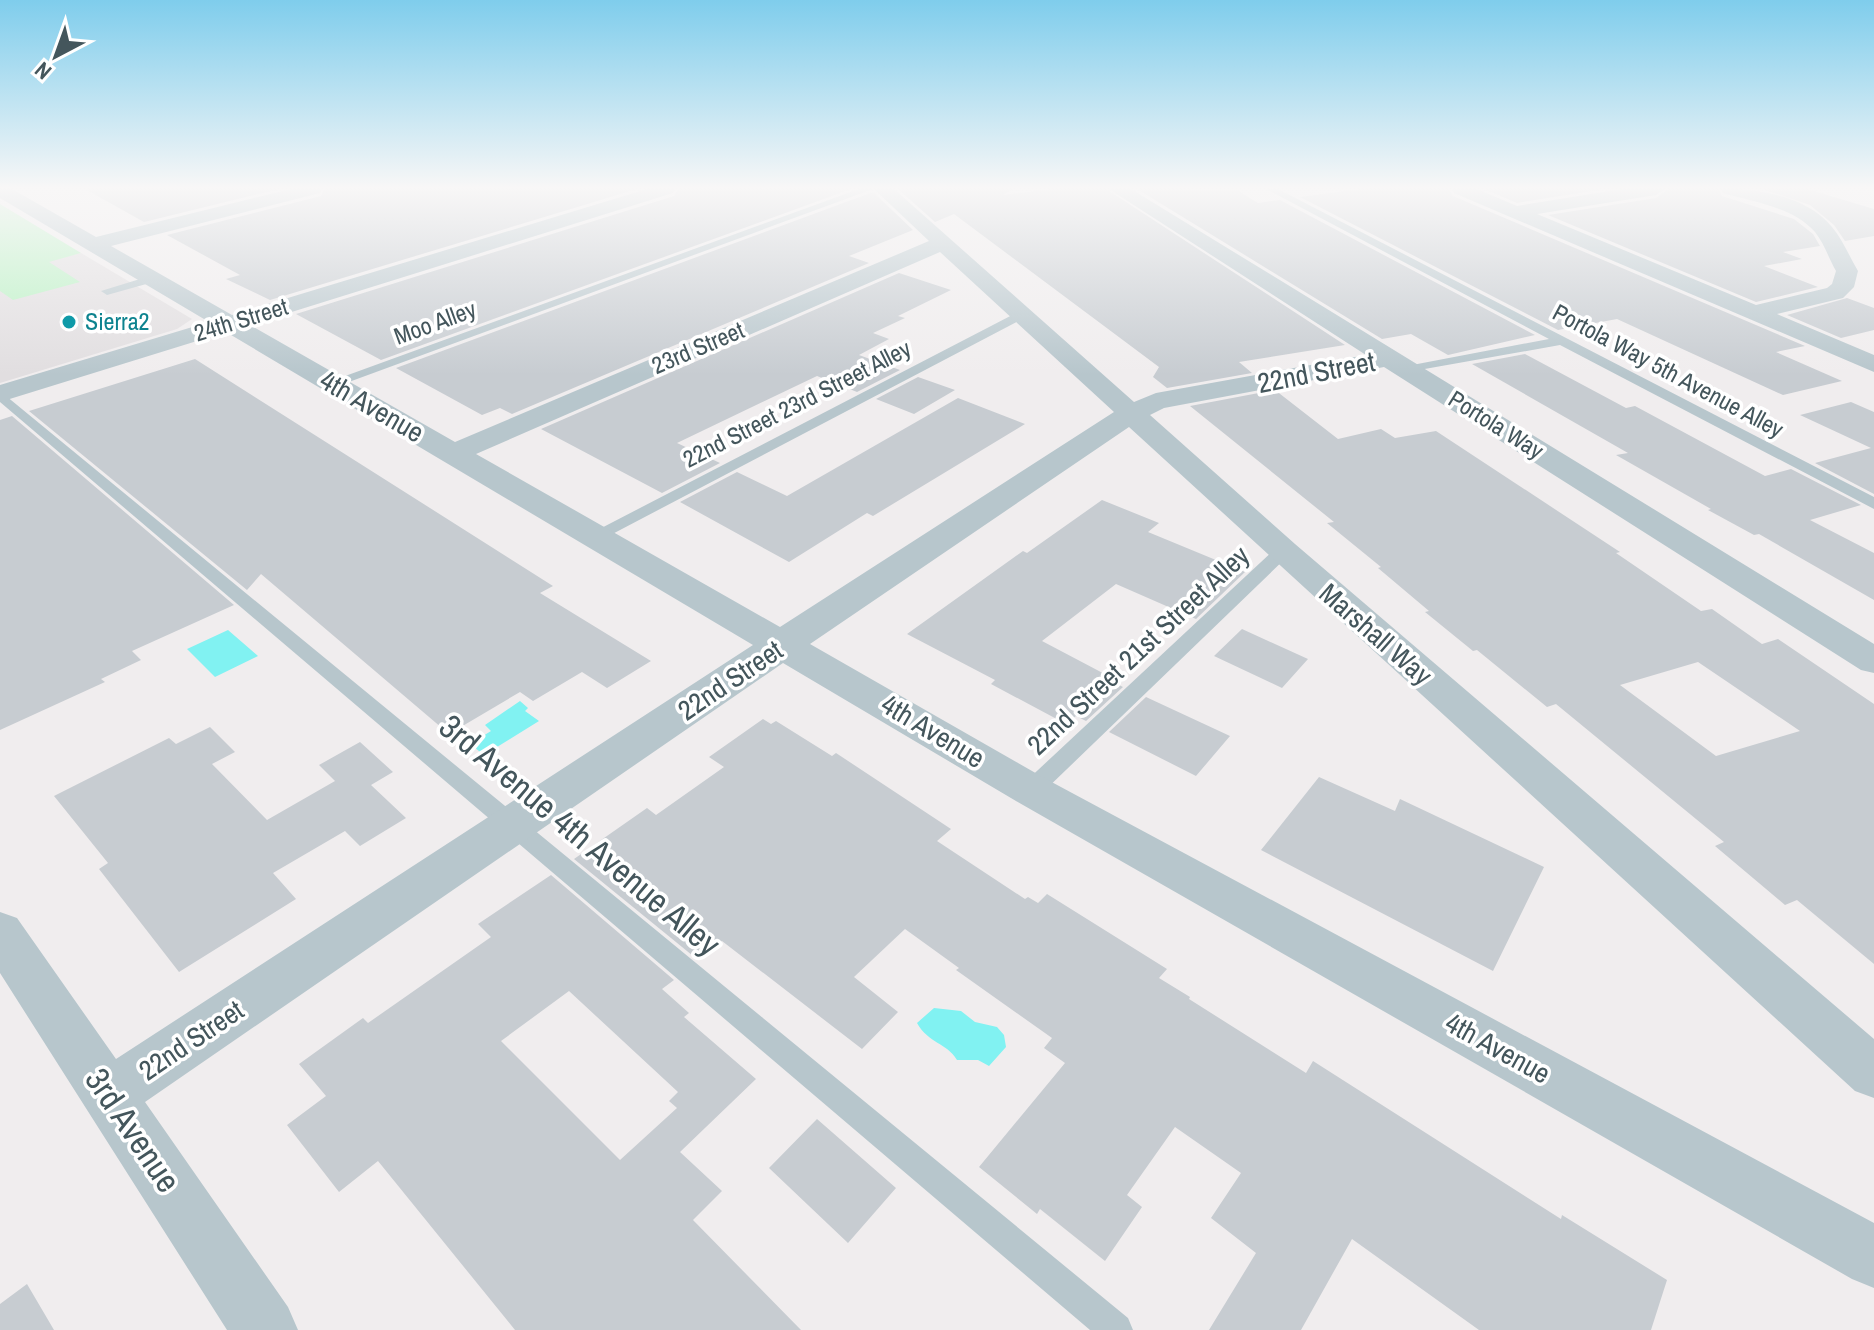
<svg xmlns="http://www.w3.org/2000/svg" width="1874" height="1330" font-family="'Archivo Narrow',sans-serif">
  <style>
    .education { fill: #e1dee0 }
    .green { fill: #b7f2c2 }
    .water { fill: #81f2f2 }
    .building { fill: #c7ccd1; fill-rule: evenodd }
    .lines { fill: none; stroke-linecap: round; stroke-linejoin: round }
    .lane { fill: #b7c6cc; fill-rule: evenodd }
    .street { fill: #b7c6cc; fill-rule: evenodd }
    .culture-dot { fill: #0f9aa8; stroke: #fff; stroke-width: 3 }
    .labels { text-anchor: middle; stroke-width: 7; stroke-linejoin: round; paint-order: stroke }
    .far-street-label { font-size: 24px; fill: #44565c; stroke: #fff }
    .far-culture-label { font-size: 24px; fill: #0d838f; stroke: #fff; text-anchor: start }
    .street-label { font-size: 28px; fill: #44565c; stroke: #fff }
    .near-street-label { font-size: 34px; fill: #44565c; stroke: #fff }
  </style>
  <rect width="100%" height="100%" fill="#f0edee"/>
  <!-- education -->
  <path class="education" d="M 81,253 L 192,319 L 177,329 L 0,383 L 0,273 Z"/>
  <!-- green -->
  <path class="green" d="M 0,204 L 81,253 L 49,262 L 80,282 L 13,300 L 0,291 Z"/>
  <!-- water -->
  <path class="water" d="M 228,630 L 258,656 L 215,677 L 187,649 Z
    M 520,701 L 528,708 L 525,711 L 539,721 L 484,755 L 470,744 L 491,731 L 485,725 Z
    M 934,1008 L 961,1011 L 975,1022 L 997,1027 L 1004,1035 L 1006,1047 L 989,1066 L 978,1060 L 957,1060 C 946,1042 929,1044 917,1023 Z"/>
  <!-- building -->
  <path class="building" d="M 85,189 L 279,189 L 144,222 Z
    M 325,189 L 637,189 L 270,300 L 226,279 L 240,275 L 167,235 L 321,196 Z
    M 678,189 L 851,189 L 381,360 L 296,314 L 674,196 Z
    M 898,189 L 1013,189 L 1003,195 L 1052,189 L 1106,189 L 1345,345 L 1239,362 L 1252,373 L 1167,388 L 1153,377 L 1159,367 L 954,214 L 935,222 Z
    M 1137,189 L 1237,190 L 1258,203 L 1280,200 L 1535,335 L 1448,355 L 1411,334 L 1382,339 Z
    M 1360,189 L 1449,189 L 1453,196 L 1805,346 L 1776,352 L 1842,381 L 1783,395 L 1617,319 L 1558,330 L 1300,197 Z
    M 1484,189 L 1604,189 L 1517,203 Z
    M 1668,189 L 1718,189 L 1722,196 L 1794,219 L 1813,234 L 1820,246 L 1783,252 L 1802,259 L 1764,266 L 1818,287 L 1756,302 L 1548,215 L 1656,198 Z
    M 1762,189 L 1807,189 L 1874,209 L 1874,236 L 1845,241 L 1834,225 L 1810,205 Z
    M 873,192 L 913,230 L 849,256 L 869,263 L 512,414 L 500,408 L 482,415 L 396,368 Z
    M 899,273 L 951,290 L 898,316 L 905,318 L 873,333 L 889,339 L 859,355 L 900,370 L 857,392 L 817,376 L 677,443 L 720,463 L 662,493 L 541,429 Z
    M 1847,298 L 1874,308 L 1874,330 L 1841,338 L 1787,315 Z
    M 1525,354 L 1626,408 L 1635,406 L 1765,476 L 1791,469 L 1861,505 L 1810,520 L 1874,553 L 1874,600 L 1759,534 L 1754,535 L 1708,510 L 1711,509 L 1616,455 L 1628,453 L 1472,364 Z
    M 195,359 L 553,586 L 540,593 L 651,661 L 607,688 L 582,672 L 533,701 L 520,692 L 449,734 L 261,574 L 247,590 L 29,411 Z
    M 918,377 L 955,390 L 914,414 L 876,399 Z
    M 1275,390 L 1338,439 L 1381,429 L 1395,438 L 1436,431 L 1620,552 L 1616,553 L 1701,611 L 1712,609 L 1762,644 L 1778,639 L 1874,704 L 1874,964 L 1797,900 L 1785,905 L 1715,846 L 1724,842 L 1556,704 L 1547,707 L 1477,650 L 1473,651 L 1425,612 L 1429,611 L 1378,568 L 1381,567 L 1327,523 L 1334,522 L 1190,406 ZM 1698,662 L 1800,731 L 1716,756 L 1620,685 Z
    M 958,398 L 1025,424 L 873,516 L 867,513 L 789,562 L 680,502 L 737,472 L 787,496 Z
    M 1851,402 L 1874,412 L 1874,494 L 1815,463 L 1871,448 L 1800,415 Z
    M 12,416 L 234,605 L 132,651 L 141,660 L 101,679 L 105,682 L 0,730 L 0,420 Z
    M 1102,500 L 1159,523 L 1148,532 L 1245,572 L 1196,619 L 1116,584 L 1042,641 L 1116,680 L 1113,682 L 1123,687 L 1086,721 L 1076,716 L 1066,724 L 991,684 L 995,680 L 907,634 L 1023,551 L 1027,553 Z
    M 1242,629 L 1308,659 L 1282,688 L 1214,656 Z
    M 1146,697 L 1230,736 L 1196,776 L 1109,732 Z
    M 763,719 L 771,724 L 776,721 L 832,756 L 836,753 L 951,829 L 937,841 L 1025,899 L 1028,897 L 1038,903 L 1047,894 L 1167,969 L 1159,978 L 1190,997 L 1189,999 L 1306,1073 L 1313,1061 L 1561,1219 L 1562,1215 L 1667,1280 L 1651,1330 L 1479,1330 L 1352,1239 L 1301,1330 L 1209,1330 L 1256,1253 L 1211,1218 L 1241,1173 L 1175,1127 L 1127,1195 L 1142,1207 L 1105,1261 L 1040,1209 L 1037,1214 L 979,1167 L 1065,1063 L 1044,1048 L 1052,1038 L 956,970 L 959,968 L 905,929 L 854,977 L 898,1012 L 862,1049 L 722,941 L 698,960 L 574,859 L 647,808 L 656,815 L 724,767 L 709,757 Z
    M 210,727 L 235,752 L 212,764 L 267,820 L 335,781 L 319,765 L 360,742 L 393,772 L 371,785 L 406,818 L 360,846 L 345,831 L 273,873 L 296,899 L 179,972 L 99,869 L 108,863 L 54,796 L 169,738 L 176,744 Z
    M 1319,777 L 1395,811 L 1400,799 L 1544,867 L 1493,971 L 1261,850 Z
    M 551,875 L 674,980 L 662,989 L 689,1013 L 684,1017 L 756,1079 L 680,1152 L 722,1191 L 693,1220 L 801,1330 L 515,1330 L 378,1161 L 339,1192 L 287,1125 L 326,1096 L 299,1064 L 363,1018 L 368,1023 L 491,937 L 478,924 ZM 569,991 L 678,1092 L 669,1101 L 677,1108 L 620,1160 L 501,1041 Z
    M 817,1119 L 896,1188 L 848,1243 L 769,1168 Z
    M 27,1284 L 54,1330 L 0,1330 L 0,1304 Z"/>
  <g class="lines">
    <!-- lane -->
    <path class="lane" d="M 859,189 L 873,189 L 338,386 L 326,383 Z
      M 1266,189 L 1278,189 L 1874,497 L 1874,509 L 1560,345 L 1402,373 L 1402,367 L 1407,366 L 1549,339 Z
      M 153,275 L 157,277 L 157,281 L 107,295 L 101,291 Z
      M 1022,310 L 1026,311 L 1026,317 L 601,540 L 595,541 L 586,536 Z
      M 0,391 L 1128,1318 L 1133,1330 L 1090,1330 L 0,402 Z
      M 1283,546 L 1292,551 L 1289,555 L 1039,796 L 1031,798 L 1023,796 L 1020,790 L 1023,784 L 1277,547 Z"/>
    <!-- street -->
    <path class="street" d="M 0,189 L 12,189 L 96,237 L 291,189 L 322,189 L 320,193 L 111,246 L 232,315 L 647,189 L 675,189 L 673,193 L 250,325 L 455,442 L 929,241 L 874,189 L 894,189 L 1134,402 L 1156,393 L 1366,355 L 1109,189 L 1131,189 L 1874,644 L 1874,673 L 1861,670 L 1384,367 L 1164,408 L 1150,415 L 1295,544 L 1874,1039 L 1874,1098 L 1855,1091 L 1129,427 L 810,644 L 1046,779 L 1874,1223 L 1874,1288 L 1852,1279 L 1016,801 L 783,663 L 145,1102 L 288,1307 L 298,1330 L 227,1330 L 0,973 L 0,912 L 17,918 L 116,1059 L 753,645 L 226,332 L 0,402 L 0,385 L 209,322 L 0,198 ZM 940,252 L 1114,412 L 780,627 L 476,454 Z
      M 1452,189 L 1477,189 L 1517,206 L 1622,189 L 1665,189 L 1656,195 L 1537,214 L 1756,305 L 1827,288 L 1832,284 L 1836,271 C 1829,259 1824,243 1815,232 C 1793,207 1754,202 1723,193 L 1721,189 C 1757,188 1807,196 1832,227 C 1843,240 1849,256 1858,271 L 1854,287 L 1843,298 L 1777,314 L 1874,355 L 1874,372 L 1454,193 Z"/>
  </g>
  <!-- sky -->
  <linearGradient id="sky" x2="0" y2="1"><stop stop-color="#7fcdec"/><stop offset="0.5" stop-color="#f8f7f7"/><stop offset="1" stop-color="#f8f7f7" stop-opacity="0"/></linearGradient>
  <rect width="1874" height="375" fill="url(#sky)"/>
  <!-- markers -->
  <circle class="culture-dot" cx="69" cy="322" r="8"/>
  <g class="labels">
    <!-- far-street labels -->
    <g class="far-street-label">
      <text transform="translate(241 320) rotate(-17)" y="8">24th Street</text>
      <text transform="translate(435 323) rotate(-20)" y="8">Moo Alley</text>
      <text transform="translate(698 348) rotate(-23)" y="8">23rd Street</text>
      <text transform="translate(1668 371) rotate(28)" y="8">Portola Way 5th Avenue Alley</text>
      <text transform="translate(797 404) rotate(-27)" y="8">22nd Street 23rd Street Alley</text>
      <text transform="translate(1496 425) rotate(32)" y="8">Portola Way</text>
    </g>
    <!-- far-culture labels -->
    <g class="far-culture-label">
      <text x="85" y="330">Sierra2</text>
    </g>
    <!-- street labels -->
    <g class="street-label">
      <text transform="translate(1316 372) rotate(-11)" y="10">22nd Street</text>
      <text transform="translate(372 406) rotate(30)" y="10">4th Avenue</text>
      <text transform="translate(1376 634) rotate(41)" y="10">Marshall Way</text>
      <text transform="translate(1138 650) rotate(-43)" y="10">22nd Street 21st Street Alley</text>
      <text transform="translate(730 680) rotate(-34)" y="10">22nd Street</text>
      <text transform="translate(933 731) rotate(31)" y="10">4th Avenue</text>
      <text transform="translate(191 1040) rotate(-34)" y="10">22nd Street</text>
      <text transform="translate(1498 1048) rotate(29)" y="10">4th Avenue</text>
    </g>
    <!-- near-street labels -->
    <g class="near-street-label">
      <text transform="translate(580 835) rotate(40)" y="12">3rd Avenue 4th Avenue Alley</text>
      <text transform="translate(133 1130) rotate(56)" y="12">3rd Avenue</text>
    </g>
  </g>
  <!-- north arrow -->
  <g transform="translate(56 56) rotate(221)" stroke="#ffffff" stroke-width="6" paint-order="stroke">
  <path d="M0-6L14 30L0 20L-14 30Z" fill="#44565c"/>
  <text y="-12" font-size="22" font-weight="bold" text-anchor="middle" fill="#44565c">N</text>
  </g>
</svg>
